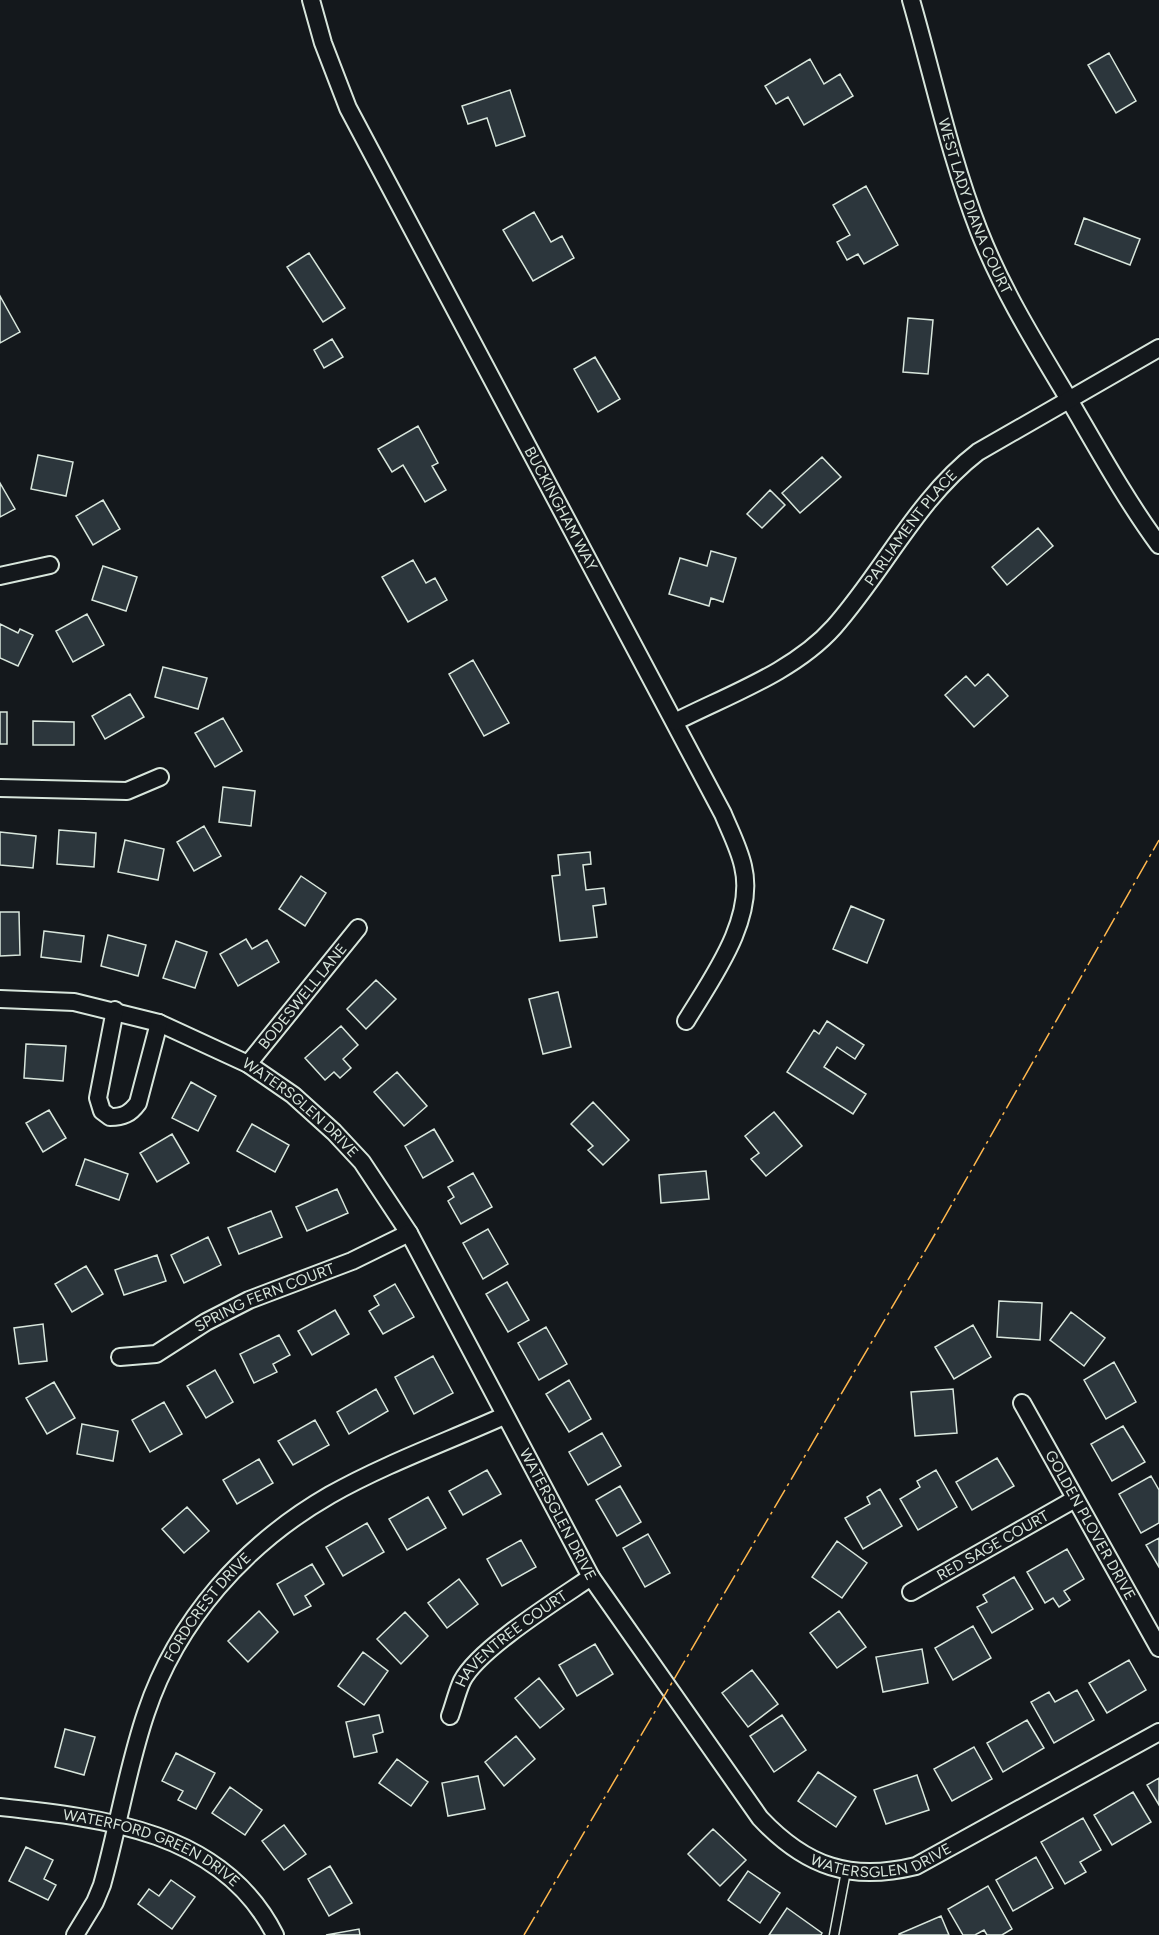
<svg xmlns="http://www.w3.org/2000/svg" width="1159" height="1935" font-family="Figtree,sans-serif">
  <style>
    .building { fill: #2c363c; stroke: #d8e6dc; stroke-width: 1.5 }
    .lines { fill: none; stroke-linecap: round; stroke-linejoin: round }
    .service-casing { stroke: #d8e6dc; stroke-width: 11 }
    .minor-casing { stroke: #d8e6dc; stroke-width: 20 }
    .service { stroke: #14181c; stroke-width: 8 }
    .minor { stroke: #14181c; stroke-width: 16 }
    .power { stroke: #ffb74d; stroke-width: 1.5; stroke-dasharray: 21 4.5 3 4.5; stroke-linecap: butt }
    .labels { text-anchor: middle; stroke-width: 4.5; stroke-linejoin: round; paint-order: stroke }
    .street-label { font-size: 15px; fill: #d8e6dc; stroke: #14181c }
  </style>
  <rect width="100%" height="100%" fill="#14181c"/>
  <!-- building -->
  <path class="building" d="M 1109,53 L 1136,101 L 1116,113 L 1088,65 Z
    M 810,59 L 824,84 L 840,74 L 853,96 L 804,125 L 788,97 L 776,104 L 765,86 Z
    M 510,90 L 525,136 L 496,146 L 487,118 L 468,124 L 462,106 Z
    M 866,186 L 898,245 L 864,264 L 858,254 L 847,260 L 837,242 L 850,235 L 833,205 Z
    M 534,212 L 551,242 L 562,236 L 574,258 L 533,281 L 503,230 Z
    M 1084,218 L 1140,239 L 1130,265 L 1075,244 Z
    M 309,253 L 345,308 L 323,322 L 287,267 Z
    M 0,296 L 20,332 L 0,343 Z
    M 908,318 L 933,320 L 928,374 L 903,372 Z
    M 332,339 L 343,357 L 324,368 L 314,350 Z
    M 595,357 L 620,399 L 598,412 L 574,369 Z
    M 418,426 L 438,463 L 432,466 L 446,490 L 425,502 L 403,465 L 392,472 L 378,449 Z
    M 38,455 L 73,462 L 66,496 L 31,489 Z
    M 822,457 L 841,477 L 800,513 L 782,493 Z
    M 0,483 L 15,509 L 0,517 Z
    M 770,490 L 785,505 L 762,528 L 747,514 Z
    M 103,500 L 120,529 L 93,545 L 76,516 Z
    M 1038,528 L 1053,546 L 1007,585 L 992,567 Z
    M 711,551 L 736,558 L 723,602 L 711,598 L 709,606 L 669,594 L 680,558 L 707,566 Z
    M 413,560 L 426,583 L 435,578 L 447,600 L 408,622 L 382,577 Z
    M 103,566 L 137,577 L 126,611 L 92,600 Z
    M 87,614 L 104,645 L 73,662 L 56,631 Z
    M 0,624 L 18,633 L 20,629 L 33,635 L 18,666 L 0,658 Z
    M 473,660 L 509,723 L 484,736 L 449,674 Z
    M 163,667 L 207,678 L 198,709 L 155,697 Z
    M 988,674 L 1008,696 L 974,727 L 945,695 L 966,676 L 975,686 Z
    M 130,694 L 144,717 L 105,739 L 92,716 Z
    M 0,712 L 7,712 L 7,744 L 0,744 Z
    M 223,718 L 242,751 L 215,767 L 195,733 Z
    M 33,721 L 74,722 L 74,745 L 33,745 Z
    M 223,787 L 255,791 L 251,826 L 219,822 Z
    M 204,826 L 221,856 L 194,871 L 177,842 Z
    M 59,830 L 96,833 L 94,867 L 57,864 Z
    M 0,832 L 36,836 L 33,868 L 0,865 Z
    M 125,840 L 164,849 L 158,880 L 118,872 Z
    M 590,852 L 591,864 L 583,865 L 586,890 L 604,888 L 606,904 L 593,906 L 597,937 L 560,941 L 552,876 L 560,875 L 558,855 Z
    M 301,876 L 326,893 L 305,926 L 279,909 Z
    M 851,906 L 884,920 L 867,963 L 833,949 Z
    M 0,912 L 19,912 L 20,955 L 0,956 Z
    M 44,931 L 84,936 L 81,962 L 41,957 Z
    M 108,935 L 146,945 L 138,976 L 101,966 Z
    M 246,939 L 252,949 L 267,940 L 279,962 L 238,986 L 220,954 Z
    M 176,941 L 207,952 L 195,988 L 163,978 Z
    M 376,980 L 396,999 L 366,1029 L 347,1009 Z
    M 558,992 L 571,1047 L 543,1054 L 529,999 Z
    M 827,1021 L 864,1045 L 855,1059 L 837,1047 L 824,1067 L 866,1094 L 853,1114 L 787,1072 L 814,1030 L 819,1034 Z
    M 341,1026 L 358,1045 L 343,1059 L 351,1068 L 340,1078 L 334,1072 L 325,1080 L 305,1058 Z
    M 26,1044 L 66,1046 L 63,1081 L 24,1078 Z
    M 397,1072 L 427,1106 L 404,1126 L 374,1092 Z
    M 191,1082 L 216,1096 L 198,1131 L 172,1118 Z
    M 593,1102 L 629,1140 L 603,1165 L 588,1150 L 593,1146 L 571,1124 Z
    M 49,1110 L 66,1138 L 43,1152 L 26,1123 Z
    M 774,1112 L 802,1146 L 766,1176 L 751,1159 L 759,1153 L 745,1136 Z
    M 252,1124 L 289,1145 L 275,1172 L 237,1151 Z
    M 434,1129 L 453,1161 L 423,1178 L 405,1146 Z
    M 172,1134 L 189,1163 L 157,1182 L 140,1153 Z
    M 85,1159 L 128,1174 L 119,1200 L 76,1185 Z
    M 706,1171 L 709,1199 L 661,1203 L 659,1175 Z
    M 473,1173 L 492,1207 L 461,1224 L 448,1201 L 454,1197 L 448,1187 Z
    M 337,1189 L 348,1213 L 307,1231 L 296,1207 Z
    M 271,1211 L 282,1237 L 239,1254 L 228,1228 Z
    M 488,1229 L 508,1264 L 483,1279 L 463,1243 Z
    M 208,1237 L 221,1265 L 184,1283 L 171,1255 Z
    M 157,1255 L 166,1281 L 124,1295 L 115,1270 Z
    M 86,1266 L 103,1294 L 72,1312 L 55,1284 Z
    M 507,1282 L 529,1320 L 508,1332 L 486,1294 Z
    M 395,1284 L 414,1317 L 383,1334 L 369,1311 L 379,1305 L 374,1296 Z
    M 999,1301 L 1042,1303 L 1040,1340 L 997,1337 Z
    M 335,1310 L 349,1334 L 312,1355 L 298,1331 Z
    M 1071,1312 L 1105,1338 L 1084,1366 L 1050,1340 Z
    M 43,1324 L 47,1361 L 19,1364 L 14,1328 Z
    M 973,1325 L 991,1357 L 954,1379 L 935,1347 Z
    M 546,1327 L 567,1364 L 539,1380 L 518,1343 Z
    M 279,1335 L 290,1355 L 273,1364 L 277,1372 L 254,1383 L 240,1354 Z
    M 433,1356 L 453,1393 L 414,1414 L 395,1377 Z
    M 1114,1362 L 1136,1402 L 1106,1419 L 1084,1380 Z
    M 215,1370 L 233,1402 L 206,1418 L 187,1386 Z
    M 569,1380 L 591,1419 L 569,1432 L 546,1394 Z
    M 54,1382 L 75,1418 L 47,1434 L 26,1398 Z
    M 376,1389 L 388,1411 L 349,1434 L 337,1412 Z
    M 953,1389 L 957,1433 L 915,1436 L 911,1392 Z
    M 164,1402 L 182,1434 L 150,1452 L 132,1420 Z
    M 315,1420 L 329,1445 L 293,1465 L 278,1441 Z
    M 82,1424 L 118,1431 L 113,1461 L 77,1454 Z
    M 1123,1426 L 1145,1462 L 1112,1481 L 1091,1444 Z
    M 602,1433 L 621,1466 L 588,1485 L 569,1452 Z
    M 997,1458 L 1014,1486 L 972,1510 L 956,1482 Z
    M 259,1459 L 273,1483 L 237,1504 L 223,1480 Z
    M 487,1470 L 501,1494 L 463,1515 L 449,1491 Z
    M 936,1470 L 957,1507 L 918,1530 L 900,1499 L 920,1487 L 917,1481 Z
    M 1151,1476 L 1159,1490 L 1159,1523 L 1141,1533 L 1119,1494 Z
    M 620,1486 L 641,1522 L 617,1536 L 596,1500 Z
    M 880,1489 L 902,1526 L 863,1549 L 845,1518 L 870,1504 L 867,1497 Z
    M 428,1497 L 446,1528 L 407,1550 L 389,1519 Z
    M 187,1507 L 209,1531 L 184,1553 L 162,1529 Z
    M 367,1523 L 384,1552 L 343,1576 L 326,1547 Z
    M 648,1534 L 670,1573 L 645,1587 L 623,1548 Z
    M 1159,1538 L 1159,1567 L 1146,1545 Z
    M 521,1540 L 536,1567 L 502,1586 L 487,1559 Z
    M 837,1541 L 867,1563 L 842,1598 L 812,1577 Z
    M 1067,1549 L 1084,1579 L 1064,1591 L 1070,1600 L 1059,1607 L 1053,1598 L 1045,1603 L 1027,1572 Z
    M 312,1564 L 324,1584 L 305,1596 L 311,1606 L 294,1615 L 277,1584 Z
    M 1014,1577 L 1033,1609 L 992,1633 L 977,1607 L 987,1602 L 983,1595 Z
    M 459,1579 L 478,1604 L 447,1628 L 428,1603 Z
    M 259,1611 L 278,1632 L 248,1662 L 228,1641 Z
    M 839,1611 L 866,1647 L 837,1668 L 810,1633 Z
    M 405,1612 L 428,1636 L 401,1664 L 377,1639 Z
    M 973,1626 L 991,1658 L 953,1680 L 935,1648 Z
    M 595,1644 L 613,1674 L 577,1696 L 559,1665 Z
    M 922,1649 L 928,1683 L 883,1692 L 876,1657 Z
    M 363,1652 L 388,1671 L 364,1705 L 338,1686 Z
    M 1129,1660 L 1146,1690 L 1107,1713 L 1089,1683 Z
    M 752,1670 L 778,1704 L 748,1727 L 722,1693 Z
    M 539,1678 L 564,1709 L 540,1728 L 515,1698 Z
    M 1077,1690 L 1094,1720 L 1054,1743 L 1031,1702 L 1049,1692 L 1055,1702 Z
    M 379,1715 L 383,1732 L 373,1735 L 377,1752 L 354,1757 L 346,1722 Z
    M 782,1715 L 806,1750 L 774,1772 L 750,1736 Z
    M 1027,1720 L 1044,1748 L 1003,1772 L 987,1743 Z
    M 65,1729 L 95,1737 L 84,1775 L 55,1767 Z
    M 516,1736 L 535,1759 L 504,1786 L 485,1762 Z
    M 974,1747 L 992,1779 L 952,1801 L 934,1769 Z
    M 176,1753 L 215,1773 L 196,1809 L 178,1800 L 183,1791 L 162,1781 Z
    M 397,1759 L 428,1782 L 411,1806 L 379,1783 Z
    M 818,1772 L 856,1797 L 836,1827 L 798,1801 Z
    M 917,1775 L 929,1810 L 886,1824 L 874,1790 Z
    M 478,1776 L 485,1809 L 448,1816 L 442,1783 Z
    M 1159,1778 L 1159,1805 L 1147,1785 Z
    M 230,1787 L 262,1810 L 245,1835 L 212,1813 Z
    M 1133,1792 L 1151,1822 L 1112,1845 L 1094,1815 Z
    M 1083,1818 L 1101,1850 L 1080,1862 L 1086,1872 L 1065,1884 L 1041,1842 Z
    M 284,1825 L 306,1854 L 284,1870 L 262,1841 Z
    M 713,1829 L 746,1860 L 720,1886 L 688,1854 Z
    M 26,1847 L 53,1860 L 44,1879 L 56,1885 L 48,1900 L 9,1881 Z
    M 1036,1857 L 1053,1888 L 1013,1911 L 996,1880 Z
    M 330,1866 L 352,1903 L 329,1916 L 308,1879 Z
    M 748,1871 L 780,1893 L 760,1923 L 728,1900 Z
    M 171,1880 L 195,1897 L 172,1929 L 138,1904 L 149,1889 L 159,1896 Z
    M 988,1886 L 1012,1929 L 1002,1935 L 987,1935 L 984,1930 L 975,1935 L 963,1935 L 948,1909 Z
    M 787,1908 L 822,1933 L 821,1935 L 769,1935 Z
    M 941,1916 L 949,1935 L 899,1935 L 899,1934 Z
    M 359,1929 L 360,1935 L 326,1935 Z"/>
  <g class="lines">
    <!-- service casing -->
    <g class="service-casing">
      <path id="service" d="M 834,1935 L 846,1871"/>
    </g>
    <!-- minor casing -->
    <g class="minor-casing">
      <g id="minor">
        <path id="s1" d="M 311,0 L 323,43 L 348,108 L 723,814 C 730,831 739,848 743,866 C 756,919 712,978 686,1021"/>
        <path id="s2" d="M 911,0 C 933,76 950,157 979,231 C 1003,292 1037,346 1071,403 C 1099,451 1126,500 1159,545"/>
        <path d="M 0,576 L 50,565"/>
        <path id="s3" d="M 675,722 C 728,695 794,672 834,627 C 885,569 917,499 978,452 L 1159,348"/>
        <path d="M 0,788 L 127,791 L 160,777"/>
        <path id="s4" d="M 0,999 L 74,1002 L 159,1023 L 248,1064 L 293,1095 L 334,1132 L 362,1162 L 409,1233 L 591,1577 L 760,1818 C 806,1867 851,1882 916,1866 L 1159,1732"/>
        <path d="M 115,1010 L 98,1098 L 102,1111 L 110,1117 C 123,1117 130,1114 138,1103 L 159,1023"/>
        <path id="s5" d="M 248,1064 L 358,928"/>
        <path id="s6" d="M 120,1357 L 156,1354 L 206,1322 L 249,1300 L 352,1261 L 409,1233"/>
        <path id="s7" d="M 1022,1403 L 1159,1648"/>
        <path id="s8" d="M 911,1592 L 1075,1499"/>
        <path id="s9" d="M 450,1716 C 454,1705 457,1692 462,1681 C 478,1649 559,1599 591,1577"/>
        <path id="s10" d="M 0,1807 C 103,1818 223,1831 275,1935"/>
        <path id="s11" d="M 75,1935 L 95,1902 L 102,1885 C 118,1828 127,1769 146,1713 C 177,1620 245,1544 330,1495 C 385,1464 446,1442 504,1416"/>
      </g>
    </g>
    <!-- service -->
    <use href="#service" class="service"/>
    <!-- minor -->
    <use href="#minor" class="minor"/>
    <!-- power -->
    <path class="power" d="M 524,1935 L 935,1234 L 1159,840"/>
  </g>
  <g class="labels">
    <!-- street labels -->
    <g class="street-label">
      <text dy="5" stroke="none"><textPath href="#s2" startOffset="216">WEST LADY DIANA COURT</textPath></text>
      <text dy="5" stroke="none"><textPath href="#s1" startOffset="568">BUCKINGHAM WAY</textPath></text>
      <text dy="5" stroke="none"><textPath href="#s3" startOffset="312">PARLIAMENT PLACE</textPath></text>
      <text dy="5" stroke="none"><textPath href="#s5" startOffset="87">BODESWELL LANE</textPath></text>
      <text dy="5" stroke="none"><textPath href="#s4" startOffset="328">WATERSGLEN DRIVE</textPath></text>
      <text dy="5" stroke="none"><textPath href="#s6" startOffset="159">SPRING FERN COURT</textPath></text>
      <text dy="5" stroke="none"><textPath href="#s4" startOffset="814">WATERSGLEN DRIVE</textPath></text>
      <text dy="5" stroke="none"><textPath href="#s7" startOffset="140">GOLDEN PLOVER DRIVE</textPath></text>
      <text dy="5" stroke="none"><textPath href="#s8" startOffset="94">RED SAGE COURT</textPath></text>
      <text dy="5" stroke="none"><textPath href="#s11" startOffset="358">FORDCREST DRIVE</textPath></text>
      <text dy="5" stroke="none"><textPath href="#s9" startOffset="102">HAVENTREE COURT</textPath></text>
      <text dy="5" stroke="none"><textPath href="#s10" startOffset="159">WATERFORD GREEN DRIVE</textPath></text>
      <text dy="5" stroke="none"><textPath href="#s4" startOffset="1318">WATERSGLEN DRIVE</textPath></text>
    </g>
  </g>
</svg>
